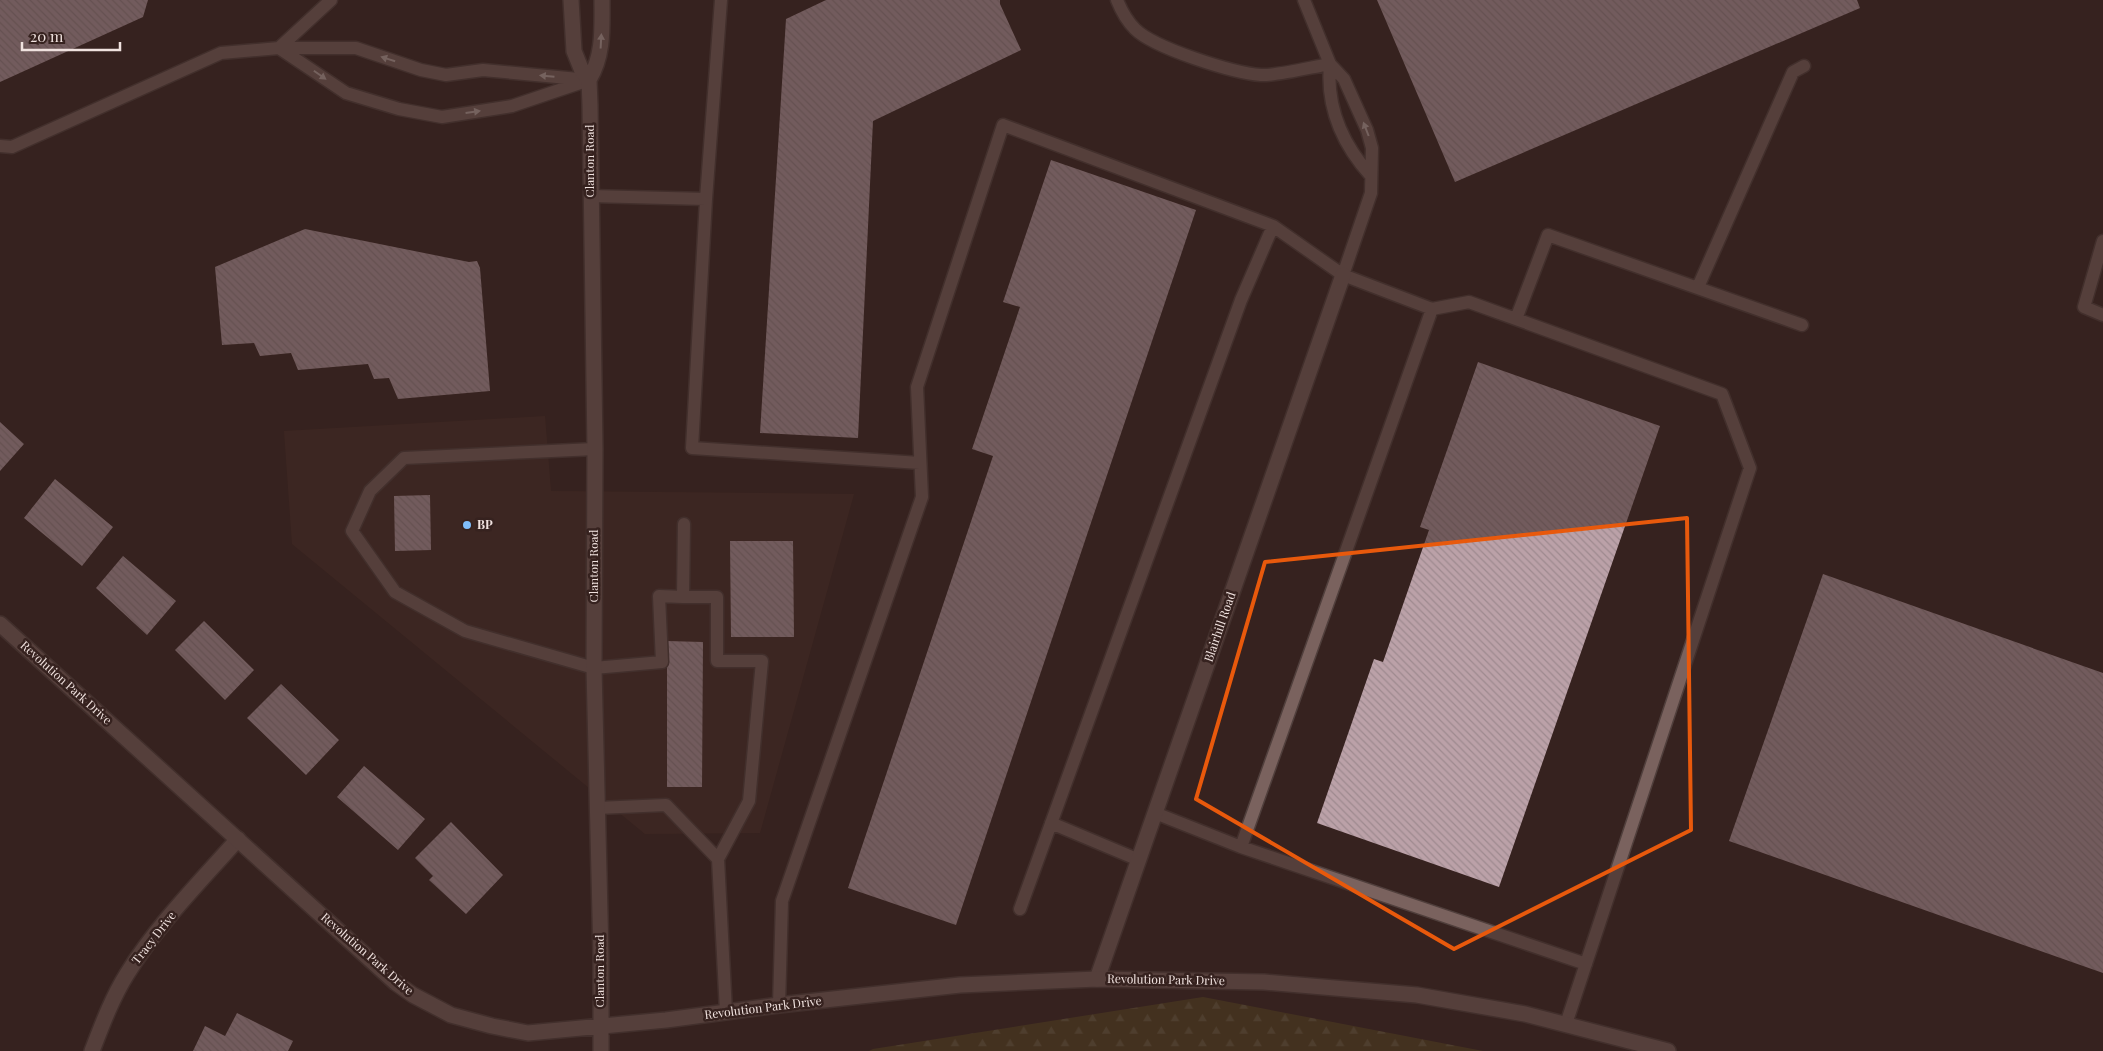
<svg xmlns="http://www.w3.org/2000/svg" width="2103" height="1051" font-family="'Playfair Display',serif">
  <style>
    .built { fill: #442b26 }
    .forest { fill: url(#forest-firs) }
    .building { fill: url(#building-back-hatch) }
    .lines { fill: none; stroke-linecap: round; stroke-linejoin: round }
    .lane-casing { stroke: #503f3c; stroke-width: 15 }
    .street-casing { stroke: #503f3c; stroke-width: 18 }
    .secondary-casing { stroke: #503f3c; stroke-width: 18 }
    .lane { stroke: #7a625e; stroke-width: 12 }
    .street { stroke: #7a625e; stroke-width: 15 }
    .secondary { stroke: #7a625e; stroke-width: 15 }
    .oneway { fill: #c1afab }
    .marked { fill: none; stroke: #e8590c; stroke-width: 4; stroke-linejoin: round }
    .poi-dot { fill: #7fbdfa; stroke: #36221f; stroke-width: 2 }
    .labels { text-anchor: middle; stroke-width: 5; stroke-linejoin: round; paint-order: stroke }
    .street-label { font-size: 12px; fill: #f0e2df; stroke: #36221f }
    .poi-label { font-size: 12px; font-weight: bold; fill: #f0e2df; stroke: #36221f; text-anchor: start }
  </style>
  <defs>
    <pattern id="forest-firs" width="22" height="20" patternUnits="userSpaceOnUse" patternTransform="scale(1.25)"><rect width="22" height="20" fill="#534420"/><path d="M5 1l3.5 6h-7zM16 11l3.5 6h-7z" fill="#6c5f40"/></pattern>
    <pattern id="building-back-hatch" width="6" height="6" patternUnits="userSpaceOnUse" patternTransform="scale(1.25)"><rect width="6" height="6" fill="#bba1a8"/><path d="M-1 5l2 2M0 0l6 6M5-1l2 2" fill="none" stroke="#9e8a8f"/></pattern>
  </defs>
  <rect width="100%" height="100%" fill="#36221f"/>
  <!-- built -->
  <path class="built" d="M 545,416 L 551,491 L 854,494 L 760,833 L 645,834 L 292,544 L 284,431 Z"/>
  <!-- forest -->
  <path class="forest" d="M 1203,997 L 1483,1051 L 869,1051 L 873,1049 Z"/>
  <!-- building -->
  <path class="building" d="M 0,0 L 148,0 L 143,17 L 0,82 Z
    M 826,0 L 1000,0 L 1000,4 L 1021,50 L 873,121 L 858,438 L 760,433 L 786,19 Z
    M 1377,0 L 1857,0 L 1860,8 L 1455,182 Z
    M 1051,160 L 1196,210 L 956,925 L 848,888 L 993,456 L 972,449 L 1020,307 L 1003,302 Z
    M 305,229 L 469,262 L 477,261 L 480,268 L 490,391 L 398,399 L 389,378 L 374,379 L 368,364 L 298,370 L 291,353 L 260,356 L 254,343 L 222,345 L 215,267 Z
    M 1478,362 L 1660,426 L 1499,887 L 1317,823 L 1374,659 L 1383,662 L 1429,530 L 1420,527 Z
    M 0,422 L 24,444 L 0,471 Z
    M 55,479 L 113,527 L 82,566 L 24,518 Z
    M 430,495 L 431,550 L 395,551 L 394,496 Z
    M 730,541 L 793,541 L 794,637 L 731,637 Z
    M 123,556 L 176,601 L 147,635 L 96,588 Z
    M 1823,574 L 2103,673 L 2103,973 L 1729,841 Z
    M 204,621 L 254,670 L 225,700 L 175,650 Z
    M 667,641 L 703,642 L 702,787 L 667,787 Z
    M 281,684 L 339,740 L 306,775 L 247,718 Z
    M 364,766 L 425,819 L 398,850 L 337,797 Z
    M 451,822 L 503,875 L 466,914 L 429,880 L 433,876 L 415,858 Z
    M 237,1013 L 293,1041 L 288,1051 L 193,1051 L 205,1026 L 225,1036 Z"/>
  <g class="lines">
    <!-- lane casing -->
    <g class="lane-casing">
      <path id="lane" d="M 1117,0 C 1121,10 1127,21 1135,29 C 1154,48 1233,73 1261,75 C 1276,76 1312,67 1330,64 L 1304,0
        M 279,48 L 331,0
        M 0,146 L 12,147 L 221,53 L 279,48 L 356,48 L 421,70 L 446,75 L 483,70 L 589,80 L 512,106 L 442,117 L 399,109 L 346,93 L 279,48
        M 590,196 L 706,199 L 692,448 L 920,463
        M 706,199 L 721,0
        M 2103,241 L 2084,307 L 2103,315
        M 1343,275 L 1371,193 L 1372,148 L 1367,130 L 1344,79 L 1330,64 C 1326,107 1343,145 1371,176
        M 1698,287 L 1793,72 L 1804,66
        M 1516,319 L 1548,235 L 1802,325
        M 595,449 L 404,458 L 370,491 L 352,531 L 395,592 L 465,631 L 594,668 L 662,662 L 659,596 L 683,597
        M 684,524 L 683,597 L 717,597 L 717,661 L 762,661 L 749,801 L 718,859 L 726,1012
        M 597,808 L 666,805 L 718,859
        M 1155,813 L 1241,847 L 1586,964
        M 1051,823 L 1139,860
        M 1241,847 L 1432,309
        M 1020,909 L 1241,300 L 1273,226
        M 779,1005 L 782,901 L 922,497 L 917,387 L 1003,125 L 1273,226 L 1343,275 L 1432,309 L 1469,302 L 1722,394 L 1750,468 L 1566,1024"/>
    </g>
    <!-- street casing -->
    <g class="street-casing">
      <path id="street" d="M 1097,979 L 1343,275
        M 92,1051 C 102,1025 112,998 127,974 C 157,925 200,882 238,839"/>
    </g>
    <!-- secondary casing -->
    <g class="secondary-casing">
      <path id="secondary" d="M 571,0 L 574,51 L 582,71 L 589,80 L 590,105 L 595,449 L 594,668 L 601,956 L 601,1051
        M 589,80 C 604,55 602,28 602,0
        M 0,624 L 396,983 L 413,995 L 451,1015 L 492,1026 L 528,1033 L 666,1020 L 779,1005 L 960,985 L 1097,979 L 1264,982 L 1417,995 L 1525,1014 L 1668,1051"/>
    </g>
    <!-- lane -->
    <use href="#lane" class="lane"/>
    <!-- street -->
    <use href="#street" class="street"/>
    <!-- secondary -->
    <use href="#secondary" class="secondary"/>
  </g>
  <!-- one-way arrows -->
  <defs><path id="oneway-solid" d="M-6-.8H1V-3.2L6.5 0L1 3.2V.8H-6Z" transform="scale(1.25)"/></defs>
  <g class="oneway">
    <use href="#oneway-solid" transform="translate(601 41) rotate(-87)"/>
    <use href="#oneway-solid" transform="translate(388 59) rotate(-162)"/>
    <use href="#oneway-solid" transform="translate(320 75) rotate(35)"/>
    <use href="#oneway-solid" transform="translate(547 76) rotate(-175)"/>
    <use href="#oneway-solid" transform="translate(473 112) rotate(-8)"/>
    <use href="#oneway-solid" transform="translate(1366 129) rotate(-111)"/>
  </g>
  <!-- marked area -->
  <path d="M0 0H2103V1051H0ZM 1687,518 L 1691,830 L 1454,949 L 1196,799 L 1265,562 Z" fill="#36221f" fill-opacity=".55" fill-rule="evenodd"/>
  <path class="marked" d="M 1687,518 L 1691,830 L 1454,949 L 1196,799 L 1265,562 Z"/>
  <!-- markers -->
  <circle class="poi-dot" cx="467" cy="525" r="5"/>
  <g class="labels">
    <!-- street labels -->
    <g class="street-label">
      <text transform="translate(590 161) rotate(-90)" y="4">Clanton Road</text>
      <text transform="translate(594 566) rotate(-90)" y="4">Clanton Road</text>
      <text transform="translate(1220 627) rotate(-71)" y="4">Blairhill Road</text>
      <text transform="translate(66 683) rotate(42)" y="4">Revolution Park Drive</text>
      <text transform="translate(154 938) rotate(-52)" y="4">Tracy Drive</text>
      <text transform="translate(367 954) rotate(41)" y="4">Revolution Park Drive</text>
      <text transform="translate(600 971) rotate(-90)" y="4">Clanton Road</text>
      <text transform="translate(1166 980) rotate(1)" y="4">Revolution Park Drive</text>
      <text transform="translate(763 1008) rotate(-7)" y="4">Revolution Park Drive</text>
    </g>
    <!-- poi labels -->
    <g class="poi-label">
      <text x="477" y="529">BP</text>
    </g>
  </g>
  <!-- scale -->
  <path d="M22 42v8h98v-8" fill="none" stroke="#f0e2df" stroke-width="2.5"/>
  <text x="30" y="42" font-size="15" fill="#f0e2df" stroke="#36221f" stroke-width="4" paint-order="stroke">20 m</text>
</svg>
